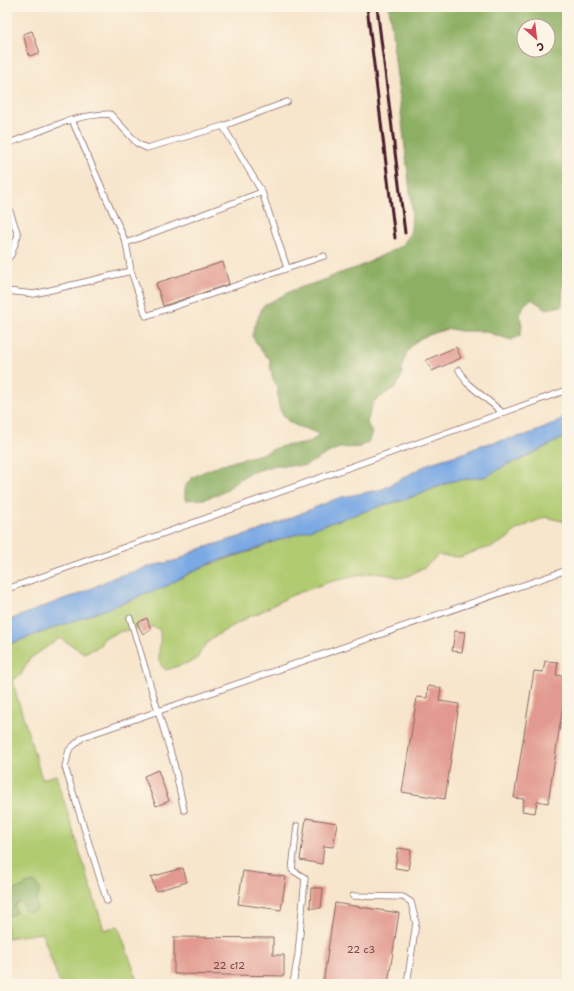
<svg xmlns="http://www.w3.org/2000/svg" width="574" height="991" font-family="'Shantell Sans',sans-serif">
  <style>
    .green { fill: #b0cb71; stroke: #7d754e }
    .forest { fill: #8caf63; stroke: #6b6747; fill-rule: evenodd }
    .water { fill: #7aa9e4; stroke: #626488 }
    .building { fill: #e29a90 }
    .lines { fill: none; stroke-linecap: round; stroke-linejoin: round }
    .service-casing { stroke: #876463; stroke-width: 7 }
    .service { stroke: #fff; stroke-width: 5.5 }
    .rail { stroke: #4a1f2b; stroke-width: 3 }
    .labels { text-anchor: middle; stroke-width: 4; stroke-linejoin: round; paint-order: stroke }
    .number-label { font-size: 10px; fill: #703e44 }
  </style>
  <rect width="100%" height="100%" fill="#fcf5e5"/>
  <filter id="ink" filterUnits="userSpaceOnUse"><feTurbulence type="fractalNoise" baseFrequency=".025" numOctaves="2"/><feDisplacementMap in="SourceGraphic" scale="8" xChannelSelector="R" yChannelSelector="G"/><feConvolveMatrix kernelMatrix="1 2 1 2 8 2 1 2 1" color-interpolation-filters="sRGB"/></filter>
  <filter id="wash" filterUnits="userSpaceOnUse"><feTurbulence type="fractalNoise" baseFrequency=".012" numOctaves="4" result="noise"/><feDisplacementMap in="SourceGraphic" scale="16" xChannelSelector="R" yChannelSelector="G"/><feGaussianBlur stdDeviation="0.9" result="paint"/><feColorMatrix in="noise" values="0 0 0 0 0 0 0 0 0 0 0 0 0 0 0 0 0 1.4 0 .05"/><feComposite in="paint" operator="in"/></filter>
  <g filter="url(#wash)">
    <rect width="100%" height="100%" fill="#f7e5cc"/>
    <!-- green -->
    <path class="green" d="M 567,436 L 567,522 L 545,517 L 516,530 L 508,538 L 492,547 L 479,550 L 460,557 L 441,556 L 439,554 L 425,567 L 408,576 L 401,578 L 390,575 L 371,573 L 329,582 L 290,596 L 257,614 L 250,616 L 212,638 L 203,648 L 196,660 L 166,670 C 152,660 164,644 159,629 L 153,627 L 146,626 L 134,630 L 121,631 L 103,639 L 101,644 L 96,648 L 84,653 L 60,638 L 29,659 L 21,675 L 12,680 L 42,779 L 56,775 L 104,930 L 118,926 L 139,984 L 60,984 L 42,933 L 7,938 L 7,913 L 9,915 L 17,903 L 20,902 L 23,905 L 37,905 L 36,901 L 39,894 L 28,883 C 22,887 14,892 7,889 L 7,645 L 134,599 L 145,593 L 155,590 L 205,566 L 255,550 L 267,544 L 384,505 L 402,501 L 453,481 L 481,477 L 508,464 L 520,460 Z"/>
    <!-- forest -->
    <path class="forest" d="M 389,7 L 567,7 L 567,280 L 563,286 L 562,306 L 547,309 L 531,299 L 524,305 L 520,315 L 522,326 L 520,336 L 511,340 L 483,331 L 461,331 L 450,329 L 440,331 L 421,338 L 413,344 L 407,352 L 403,363 L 402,374 L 397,386 L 373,402 L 367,423 L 372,433 L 368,442 L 360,447 L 339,448 L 330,452 L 305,466 L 276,465 L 266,468 L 247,474 L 222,493 L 204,499 L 185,500 C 185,493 184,485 190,480 C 201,469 249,457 265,453 C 270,451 274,448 279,447 C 297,442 304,449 319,435 C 311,429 302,429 293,424 C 284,420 278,409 278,399 C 277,396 278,392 278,389 C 277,385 274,382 273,378 C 271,372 270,365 270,359 L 263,353 L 252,336 C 254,325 259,316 263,306 L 293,290 L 327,279 L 337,274 L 359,267 L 399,247 L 407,239 L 411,230 L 412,209 ZM 524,26 L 548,26 L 548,50 L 524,50 Z
      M 32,882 L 36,883 L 40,890 L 36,901 L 37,905 L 37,910 L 28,912 L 24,910 L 23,905 L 20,902 L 17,903 L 14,906 L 16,909 L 16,913 L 12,915 L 8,916 L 7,913 L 7,889 C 16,893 24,884 32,882 Z"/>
    <!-- water -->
    <path class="water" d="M 567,416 L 567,436 L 520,460 L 508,464 L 487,476 L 453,481 L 423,492 L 406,499 L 384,505 L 267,544 C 248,553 226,557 206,565 C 191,571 177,581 163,588 C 153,592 144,592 134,599 L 7,645 L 7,621 L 66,598 L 77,595 L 115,577 L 156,565 L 178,560 L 194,551 L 206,547 L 256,532 L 338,498 L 383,489 L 430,463 L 467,452 L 481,445 L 526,435 L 547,427 Z"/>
    <g id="blocks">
      <!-- building -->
      <path class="building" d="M 32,31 L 40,53 L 29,56 L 23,34 Z
        M 223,262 L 229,284 L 163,306 L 156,283 Z
        M 456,347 L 461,358 L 432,371 L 426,360 Z
        M 147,618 L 151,630 L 143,634 L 137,623 Z
        M 455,631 L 465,632 L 462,652 L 452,651 Z
        M 545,661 L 558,662 L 556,675 L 567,676 L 567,679 L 548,803 L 537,801 L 535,813 L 522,811 L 524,799 L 514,798 L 534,671 L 543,672 Z
        M 428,686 L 441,688 L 439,701 L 459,704 L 445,799 L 402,792 L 417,697 L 427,698 Z
        M 158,770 L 169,801 L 156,806 L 144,776 Z
        M 306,818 L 337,823 L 333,847 L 324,846 L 322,864 L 300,860 Z
        M 398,848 L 411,850 L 408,870 L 395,868 Z
        M 183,868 L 187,882 L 156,891 L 151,877 Z
        M 243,871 L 286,877 L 281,910 L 238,904 Z
        M 311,888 L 323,888 L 321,908 L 310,908 Z
        M 335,903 L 399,913 L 388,984 L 323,984 Z
        M 174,937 L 273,938 L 273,955 L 284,955 L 284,976 L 174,974 Z"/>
    </g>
  </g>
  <g filter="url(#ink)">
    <use href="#blocks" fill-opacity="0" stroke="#876463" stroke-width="1"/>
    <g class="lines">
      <!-- service casing -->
      <g class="service-casing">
        <path id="service" d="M 72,120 L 126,243 L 131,271 L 146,316 L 324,256
          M 223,126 L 262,192 L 287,268
          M 7,144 C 40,132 74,114 110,114 L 138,144 L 147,148 L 223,126 L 287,102
          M 7,203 L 18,235 L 11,255 L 7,259
          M 126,243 L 262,192
          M 7,291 L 34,294 L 131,271
          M 459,370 L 467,383 L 503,413
          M 7,589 L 567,390
          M 130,618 L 174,764 L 184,810
          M 353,896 L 403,897 L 411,902 L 416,923 L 407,984
          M 107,901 L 65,767 L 69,750 L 83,737 L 567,570
          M 293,984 L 298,955 L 305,878 L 292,870 L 297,826"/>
      </g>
      <!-- service -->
      <use href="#service" class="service"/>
      <!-- rail -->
      <path class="rail" d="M 367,7 L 395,238
        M 377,7 L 405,233"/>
    </g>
  </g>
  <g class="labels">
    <!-- number labels -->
    <g class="number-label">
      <text x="361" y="953">22 с3</text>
      <text x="229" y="969">22 с12</text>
    </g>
  </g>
  <!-- margin -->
  <rect width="574" height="991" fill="none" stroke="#fcf5e5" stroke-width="24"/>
  <!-- north arrow -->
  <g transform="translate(536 38) rotate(152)"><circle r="19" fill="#fcf5e5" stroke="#b59f9b"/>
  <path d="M0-3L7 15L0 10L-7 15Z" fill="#d1495b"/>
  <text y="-6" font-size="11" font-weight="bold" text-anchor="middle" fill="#4a1f2b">С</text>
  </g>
</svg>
